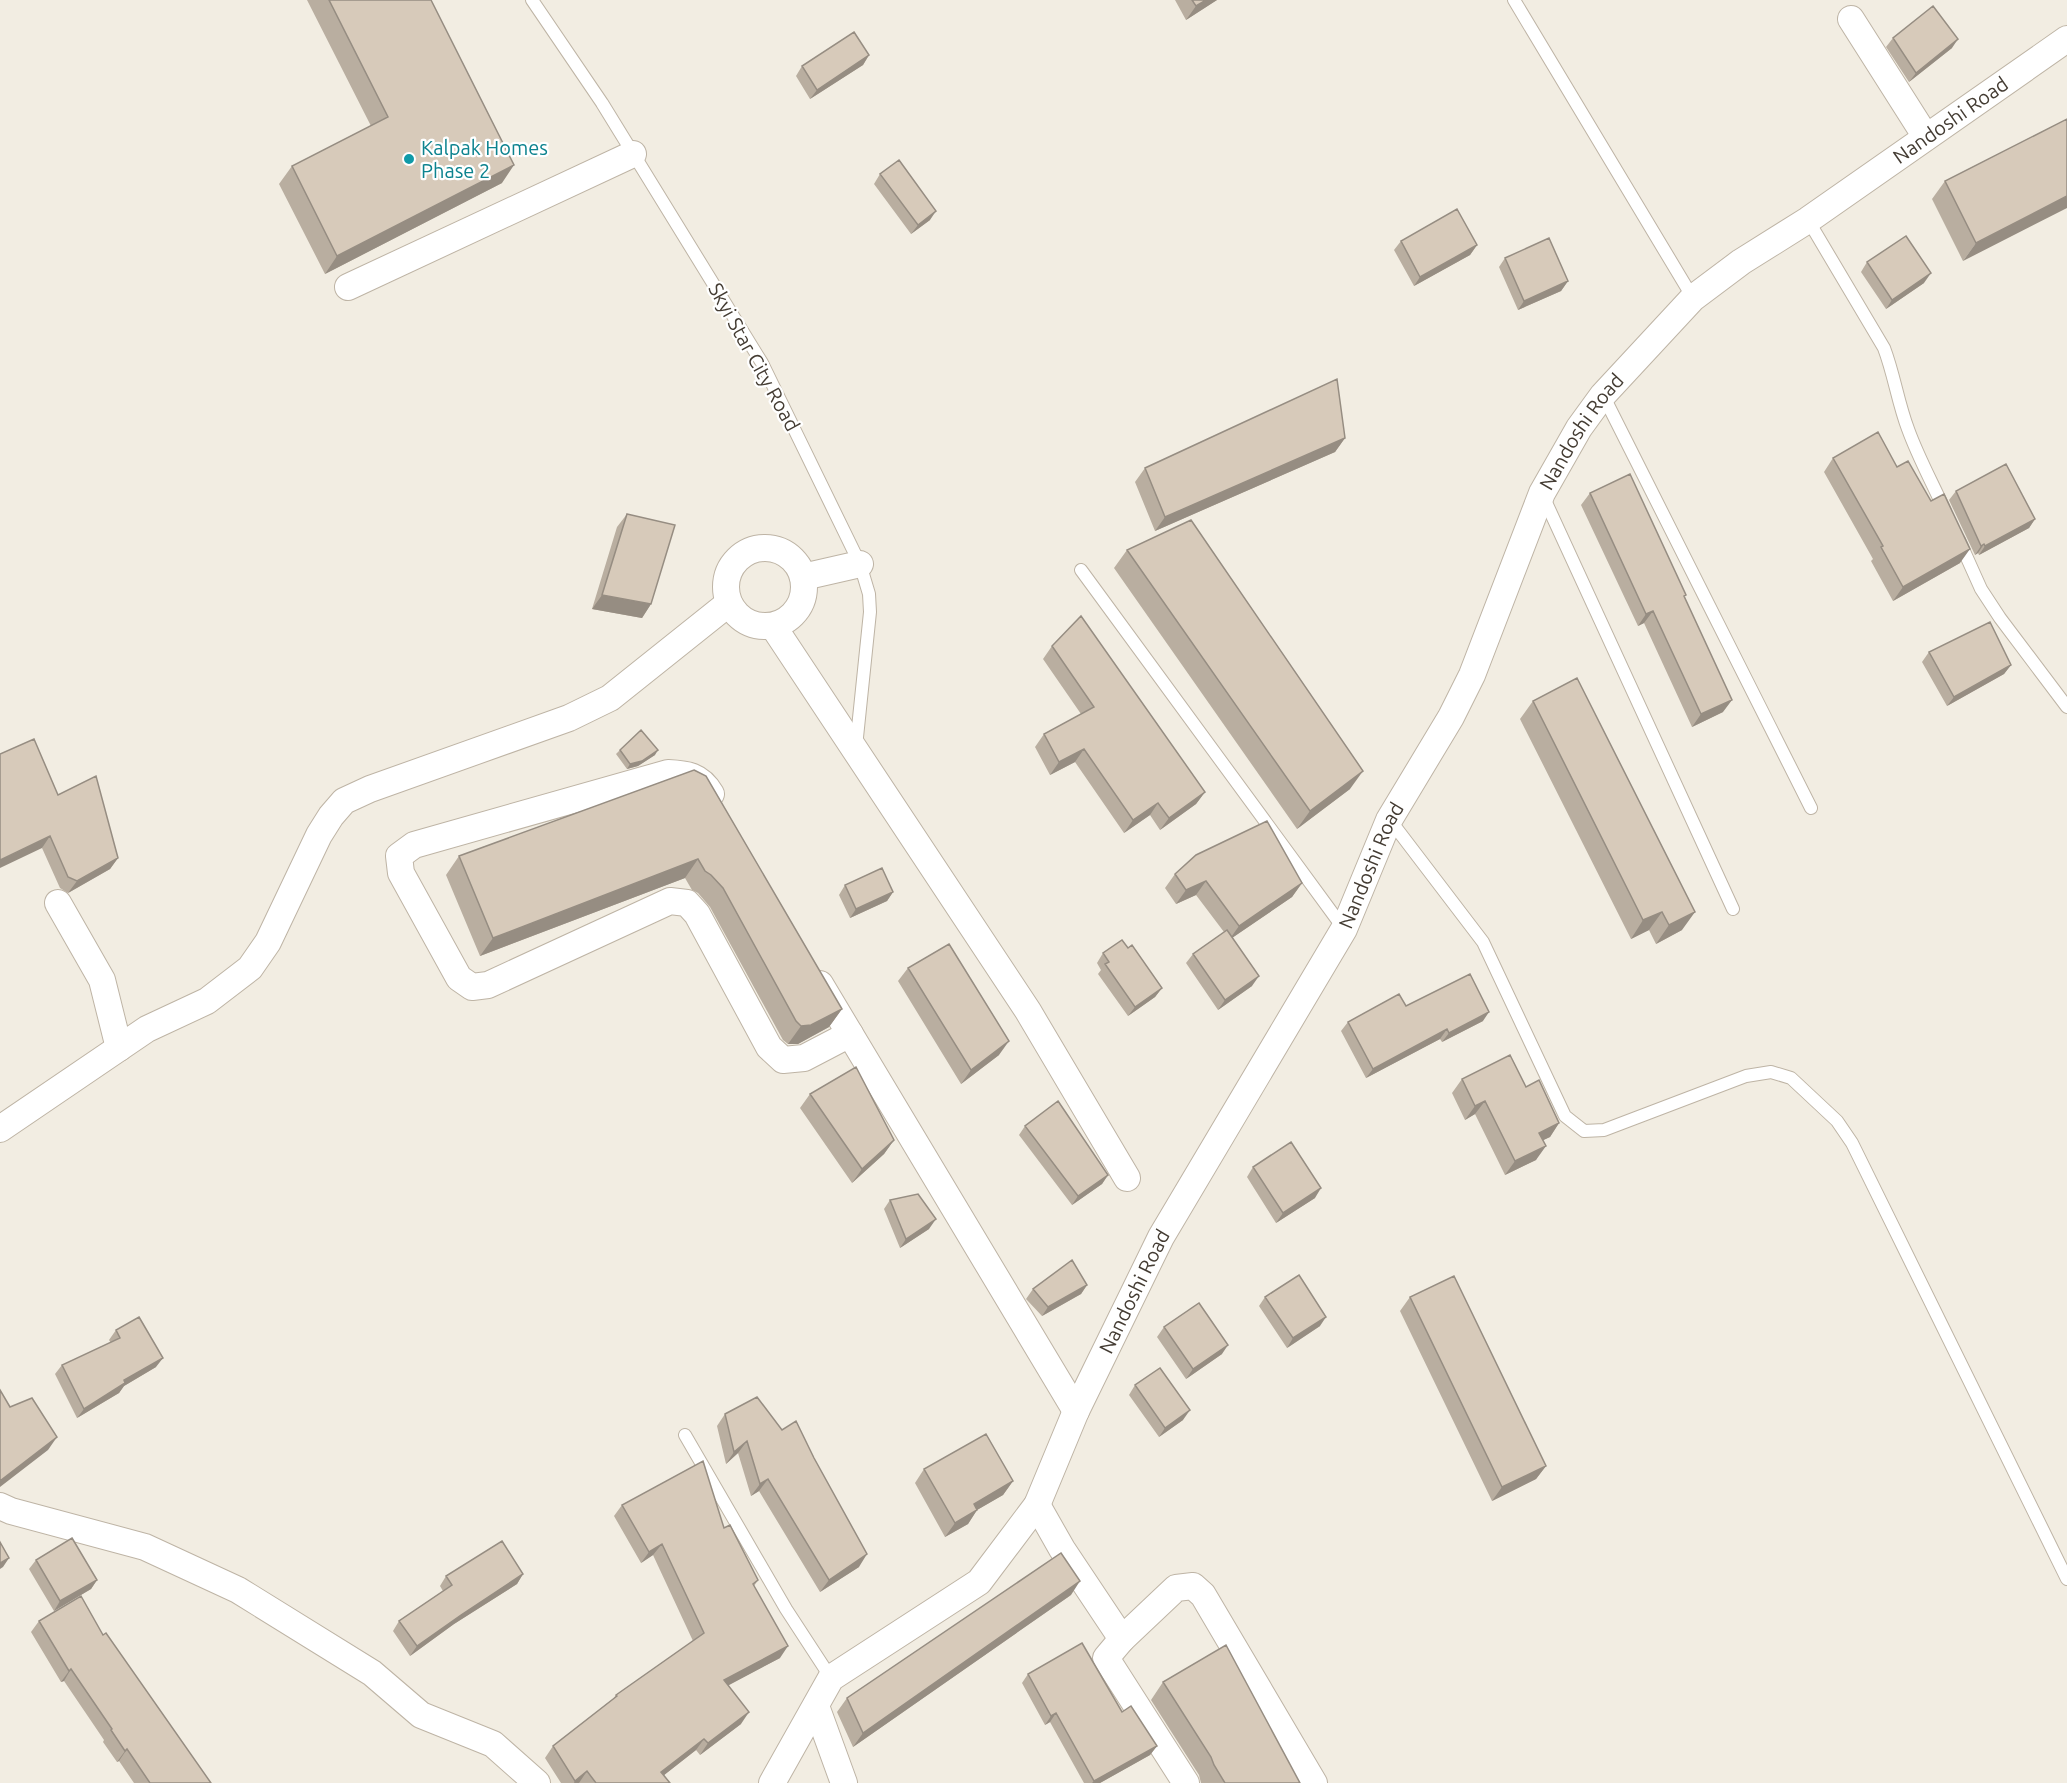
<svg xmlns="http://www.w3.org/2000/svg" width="2067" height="1783" font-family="Ubuntu,sans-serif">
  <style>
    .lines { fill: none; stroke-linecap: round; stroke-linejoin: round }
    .lane-casing { stroke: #beb4a5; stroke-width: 14 }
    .street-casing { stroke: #beb4a5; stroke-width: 28 }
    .lane { stroke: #fff; stroke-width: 12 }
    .street { stroke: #fff; stroke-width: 26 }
    .wall { fill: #b9aea0 }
    .shaded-wall { fill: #968d82 }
    .building { fill: #d7caba; stroke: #968d82; stroke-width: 1.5 }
    .culture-dot { fill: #0f9aa8; stroke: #fff; stroke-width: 2 }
    .labels { text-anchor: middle; stroke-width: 4.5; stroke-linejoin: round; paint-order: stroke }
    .street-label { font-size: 20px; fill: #443c33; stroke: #fff }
    .culture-label { font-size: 20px; fill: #0d838f; stroke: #fff; text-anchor: start }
  </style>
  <rect width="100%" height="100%" fill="#f2ede2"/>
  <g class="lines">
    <!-- lane casing -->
    <g class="lane-casing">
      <path id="lane" d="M 532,0 L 602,103 L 762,363 L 860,564 L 869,594 L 870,612 L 856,747
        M 1514,0 L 1693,298
        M 1808,220 L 1884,348 C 1894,374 1898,403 1908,429 C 1918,457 1933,484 1945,511
        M 1603,395 L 1811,808
        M 1543,496 L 1733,909
        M 1959,540 L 1981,589 L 2000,618 L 2067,707
        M 1081,570 L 1344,929
        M 1390,820 L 1483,942 L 1565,1116 L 1584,1131 L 1604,1130 L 1746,1076 L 1771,1072 L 1791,1078 L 1837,1121 L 1852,1143 L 2067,1579
        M 685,1435 L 786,1609 L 831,1678"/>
    </g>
    <!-- street casing -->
    <g class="street-casing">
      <g id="street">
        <path d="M 1851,19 L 1926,137"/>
        <path d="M 348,287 L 633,154"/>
        <circle cx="765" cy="587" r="39"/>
        <path d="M 803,577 L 860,564"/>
        <path d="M 773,626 L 1028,1011 L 1127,1178"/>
        <path d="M 711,794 C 700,775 687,774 668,773 L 414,845 L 399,856 L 401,873 L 459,978 L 472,987 L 488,985 L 670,901 L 687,903 L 697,914 L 769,1047 L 783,1060 L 804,1058 L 850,1034"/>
        <path d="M 58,903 L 102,980 L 119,1048"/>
        <path d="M 820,984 L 1076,1411"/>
        <path d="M 0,1129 L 147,1029 L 207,1001 L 250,968 L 268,942 L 319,835 L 331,816 L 344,801 L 370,789 L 569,718 L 610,698 L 729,603"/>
        <path d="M 1037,1505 L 1062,1549 L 1122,1639 L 1106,1658 L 1186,1783"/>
        <path d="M 0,1506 L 11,1511 L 145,1547 L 238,1590 L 372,1673 L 421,1715 L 493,1744 L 537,1783"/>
        <path d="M 1122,1639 L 1176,1588 L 1193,1586 L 1203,1595 L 1314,1783"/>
        <path d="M 816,1706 L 844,1783"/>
        <path id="s1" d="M 772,1783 L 831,1678 L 979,1582 L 1037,1505 L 1076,1411 L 1161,1237 L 1344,929 L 1389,820 L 1451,717 L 1472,675 L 1542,493 L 1579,428 L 1603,395 L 1693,298 L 1741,262 L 1808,220 L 2067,39"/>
      </g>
    </g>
    <!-- lane -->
    <use href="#lane" class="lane"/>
    <!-- street -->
    <use href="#street" class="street"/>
  </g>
  <!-- wall -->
  <path class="wall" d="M 307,0 L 431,0 L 502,183 L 325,274 L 279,184 L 292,166 L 371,126 Z
    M 1175,0 L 1217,0 L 1186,20 Z
    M 1893,38 L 1952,48 L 1909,82 L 1886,47 Z
    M 869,55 L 863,65 L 810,99 L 796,76 L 802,66 Z
    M 2067,119 L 1963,261 L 1932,199 L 1945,181 Z
    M 880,174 L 930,220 L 911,234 L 874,184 Z
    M 1401,241 L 1477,245 L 1470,255 L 1414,286 L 1394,250 Z
    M 1505,258 L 1568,281 L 1561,291 L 1518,310 L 1499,267 Z
    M 1867,262 L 1924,283 L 1886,309 L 1861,272 Z
    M 1345,438 L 1335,452 L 1155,531 L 1135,482 L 1145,468 Z
    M 1833,458 L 1897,467 L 1931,501 L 1960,563 L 1893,601 L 1871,561 L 1873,559 L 1824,472 Z
    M 1956,491 L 2035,519 L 2029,528 L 1979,555 L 1978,553 L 1975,555 L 1949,500 Z
    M 1590,493 L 1723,712 L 1692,727 L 1644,623 L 1638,626 L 1581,505 Z
    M 627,514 L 651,604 L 642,618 L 592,609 L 617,527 Z
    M 1127,550 L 1350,789 L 1297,829 L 1114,568 Z
    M 1052,646 L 1205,792 L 1196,804 L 1160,830 L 1150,815 L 1124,833 L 1075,762 L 1050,775 L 1035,747 L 1044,734 L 1081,714 L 1043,659 Z
    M 1929,652 L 2011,665 L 2004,674 L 1947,706 L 1922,662 Z
    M 1533,701 L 1682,930 L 1656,944 L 1649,930 L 1631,939 L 1520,719 Z
    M 620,750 L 655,755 L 638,766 L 627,769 L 616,754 Z
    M 694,770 L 842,1009 L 829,1027 L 798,1044 L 788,1044 L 783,1040 L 710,907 L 698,893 L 692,890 L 685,878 L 480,956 L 446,875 L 459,856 Z
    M 58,795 L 118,858 L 110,869 L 68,893 L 60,888 L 42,848 Z
    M 1175,874 L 1302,883 L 1292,897 L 1232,938 L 1252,986 L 1218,1010 L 1186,963 L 1193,954 L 1224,932 L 1196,895 L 1176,904 L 1165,888 Z
    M 845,885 L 893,892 L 887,901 L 850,918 L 839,895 Z
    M 1128,948 L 1162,988 L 1155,997 L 1128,1016 L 1098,974 L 1101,970 L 1097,963 L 1103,953 Z
    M 908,968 L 999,1055 L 961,1084 L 898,981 Z
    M 1406,1006 L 1483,1021 L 1442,1042 L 1440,1039 L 1366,1078 L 1341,1031 L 1348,1022 Z
    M 1462,1079 L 1526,1087 L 1559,1123 L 1550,1137 L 1543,1140 L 1536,1160 L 1505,1175 L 1475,1114 L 1465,1120 L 1452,1093 Z
    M 810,1094 L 894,1140 L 884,1154 L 852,1183 L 800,1108 Z
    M 1025,1126 L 1108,1175 L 1102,1184 L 1072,1205 L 1019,1135 Z
    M 1253,1167 L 1315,1198 L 1276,1223 L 1247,1177 Z
    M 890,1200 L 929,1229 L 900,1248 L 884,1209 Z
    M 1087,1285 L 1081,1294 L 1042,1316 L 1026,1299 L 1033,1289 Z
    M 1265,1297 L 1320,1326 L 1287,1348 L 1259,1306 Z
    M 1410,1297 L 1546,1466 L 1536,1479 L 1492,1501 L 1400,1311 Z
    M 1164,1327 L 1222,1354 L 1186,1379 L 1157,1337 Z
    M 116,1330 L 156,1367 L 124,1386 L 119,1393 L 77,1418 L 55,1374 L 62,1365 L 111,1343 L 109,1340 Z
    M 1135,1385 L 1183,1420 L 1159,1437 L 1129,1395 Z
    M 725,1414 L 859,1567 L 820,1592 L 759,1491 L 751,1496 L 738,1453 L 726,1464 L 717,1426 Z
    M 924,1469 L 1013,1481 L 1003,1495 L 977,1510 L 968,1524 L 945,1537 L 915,1483 Z
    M 622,1505 L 724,1528 L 758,1580 L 754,1586 L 780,1658 L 728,1685 L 741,1724 L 700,1755 L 696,1750 L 664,1775 L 670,1783 L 561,1783 L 545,1758 L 553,1746 L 613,1699 L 616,1695 L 693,1641 L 653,1555 L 641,1563 L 614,1516 Z
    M 36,1560 L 97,1580 L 91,1589 L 54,1611 L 29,1569 Z
    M 523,1574 L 517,1584 L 454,1624 L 410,1656 L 393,1631 L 399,1621 L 443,1591 L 440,1586 L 446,1576 Z
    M 1071,1595 L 853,1747 L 837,1712 L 847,1698 Z
    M 39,1621 L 103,1635 L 211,1783 L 134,1783 L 119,1761 L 117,1762 L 103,1742 L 104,1740 L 64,1681 L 61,1682 L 31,1632 Z
    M 1028,1674 L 1122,1712 L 1157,1746 L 1150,1755 L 1100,1783 L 1084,1783 L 1050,1722 L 1045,1725 L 1022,1683 Z
    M 1163,1682 L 1300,1783 L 1201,1783 L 1199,1775 L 1151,1700 Z"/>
  <!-- shaded-wall -->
  <path class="shaded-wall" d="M 1206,0 L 1217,0 L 1186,20 L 1196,6 Z
    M 1958,39 L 1952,48 L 1909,82 L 1916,73 Z
    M 869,55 L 863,65 L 810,99 L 817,90 Z
    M 514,165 L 502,183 L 325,274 L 337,256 Z
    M 2067,196 L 2067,208 L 1963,261 L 1976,243 Z
    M 936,211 L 930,220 L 911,234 L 918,225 Z
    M 1477,245 L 1470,255 L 1414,286 L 1420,277 Z
    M 1931,273 L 1924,283 L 1886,309 L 1892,300 Z
    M 1568,281 L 1561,291 L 1518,310 L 1524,301 Z
    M 1345,438 L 1335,452 L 1155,531 L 1165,517 Z
    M 2035,519 L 2029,528 L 1979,555 L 1985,546 Z
    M 1984,544 L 1978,553 L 1975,555 L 1981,546 Z
    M 1970,549 L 1960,563 L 1893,601 L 1903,587 Z
    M 602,595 L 651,604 L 642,618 L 592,609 Z
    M 1653,611 L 1644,623 L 1638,626 L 1646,614 Z
    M 2011,665 L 2004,674 L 1947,706 L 1954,697 Z
    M 1732,700 L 1723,712 L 1692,727 L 1701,714 Z
    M 1084,749 L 1075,762 L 1050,775 L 1059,762 Z
    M 658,750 L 655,755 L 638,766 L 627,769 L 630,764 Z
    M 1363,771 L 1350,789 L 1297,829 L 1310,811 Z
    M 1205,792 L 1196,804 L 1160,830 L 1169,818 Z
    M 1158,803 L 1150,815 L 1124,833 L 1133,820 Z
    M 50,836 L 42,848 L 0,868 L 0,860 Z
    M 118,858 L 110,869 L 68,893 L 77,881 Z
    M 698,859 L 685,878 L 480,956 L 493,938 Z
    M 1206,881 L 1196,895 L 1176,904 L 1186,890 Z
    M 1302,883 L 1292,897 L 1229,940 L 1239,926 Z
    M 893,892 L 887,901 L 850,918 L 856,909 Z
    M 1662,912 L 1649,930 L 1631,939 L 1643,920 Z
    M 1695,912 L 1682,930 L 1656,944 L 1669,925 Z
    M 1259,976 L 1252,986 L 1218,1010 L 1225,1000 Z
    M 1162,988 L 1155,997 L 1128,1016 L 1135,1007 Z
    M 842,1009 L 829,1027 L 798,1044 L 788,1044 L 801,1026 Z
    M 1489,1012 L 1483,1021 L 1442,1042 L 1449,1033 Z
    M 1447,1029 L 1440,1039 L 1366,1078 L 1373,1069 Z
    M 1009,1041 L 999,1055 L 961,1084 L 971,1070 Z
    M 1485,1101 L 1475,1114 L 1465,1120 L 1475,1106 Z
    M 1559,1123 L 1550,1137 L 1529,1147 L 1539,1133 Z
    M 894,1140 L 884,1154 L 852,1183 L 862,1169 Z
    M 1546,1146 L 1536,1160 L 1505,1175 L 1515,1161 Z
    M 1108,1175 L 1102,1184 L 1072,1205 L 1078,1196 Z
    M 1321,1188 L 1315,1198 L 1276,1223 L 1283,1213 Z
    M 936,1219 L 929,1229 L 900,1248 L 906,1239 Z
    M 1087,1285 L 1081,1294 L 1042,1316 L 1048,1307 Z
    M 1326,1317 L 1320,1326 L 1287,1348 L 1293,1338 Z
    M 1228,1345 L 1222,1354 L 1186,1379 L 1193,1369 Z
    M 163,1358 L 156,1367 L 124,1386 L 119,1393 L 77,1418 L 84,1409 L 124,1380 Z
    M 1190,1410 L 1183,1420 L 1159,1437 L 1165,1428 Z
    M 57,1437 L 48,1450 L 0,1487 L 0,1481 Z
    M 747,1441 L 738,1453 L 726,1464 L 734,1452 Z
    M 1546,1466 L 1536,1479 L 1492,1501 L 1502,1487 Z
    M 768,1479 L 759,1491 L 751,1496 L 760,1484 Z
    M 1013,1481 L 1003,1495 L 977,1510 L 968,1524 L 945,1537 L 955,1523 L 974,1504 Z
    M 662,1544 L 653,1555 L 641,1563 L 649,1552 Z
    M 867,1554 L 859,1567 L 820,1592 L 829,1580 Z
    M 9,1558 L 3,1567 L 0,1569 L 0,1563 Z
    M 523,1574 L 517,1584 L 454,1624 L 410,1656 L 417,1646 L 461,1615 Z
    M 97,1580 L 91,1589 L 54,1611 L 60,1601 Z
    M 1080,1581 L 1071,1595 L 853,1747 L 863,1733 Z
    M 788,1646 L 780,1658 L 716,1692 L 724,1680 Z
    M 71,1669 L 64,1681 L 61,1682 L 69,1671 Z
    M 749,1712 L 741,1724 L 700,1755 L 708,1743 Z
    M 1056,1713 L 1050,1722 L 1045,1725 L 1051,1716 Z
    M 704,1739 L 696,1750 L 654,1783 L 661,1772 Z
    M 1157,1746 L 1150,1755 L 1100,1783 L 1092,1783 L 1094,1781 Z
    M 127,1749 L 119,1761 L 117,1762 L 125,1751 Z
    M 587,1771 L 579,1783 L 574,1783 L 575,1781 Z"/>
  <!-- building -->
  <path class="building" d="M 329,0 L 431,0 L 514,165 L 337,256 L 292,166 L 388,117 Z
    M 1192,0 L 1206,0 L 1196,6 Z
    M 1933,6 L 1958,39 L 1916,73 L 1893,38 Z
    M 854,32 L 869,55 L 817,90 L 802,66 Z
    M 2067,119 L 2067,196 L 1976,243 L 1945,181 Z
    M 899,160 L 936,211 L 918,225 L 880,174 Z
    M 1457,209 L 1477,245 L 1420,277 L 1401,241 Z
    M 1906,236 L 1931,273 L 1892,300 L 1867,262 Z
    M 1549,238 L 1568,281 L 1524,301 L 1505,258 Z
    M 1337,379 L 1345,438 L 1165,517 L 1145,468 Z
    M 1878,432 L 1897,467 L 1908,461 L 1931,501 L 1944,494 L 1970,549 L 1903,587 L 1881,547 L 1883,546 L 1833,458 Z
    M 2006,464 L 2035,519 L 1985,546 L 1984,544 L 1981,546 L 1956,491 Z
    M 1630,474 L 1686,595 L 1684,596 L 1732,700 L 1701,714 L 1653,611 L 1646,614 L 1590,493 Z
    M 627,514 L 675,525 L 651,604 L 602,595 Z
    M 1191,520 L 1363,771 L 1310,811 L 1127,550 Z
    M 1081,616 L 1205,792 L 1169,818 L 1158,803 L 1133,820 L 1084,749 L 1059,762 L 1044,734 L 1094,707 L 1052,646 Z
    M 1990,622 L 2011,665 L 1954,697 L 1929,652 Z
    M 1577,678 L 1695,912 L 1669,925 L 1662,912 L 1643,920 L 1533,701 Z
    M 641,730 L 658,750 L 642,761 L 630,764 L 620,750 Z
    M 34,739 L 58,795 L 96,776 L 118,858 L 77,881 L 68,877 L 50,836 L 0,860 L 0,754 Z
    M 694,770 L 706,776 L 842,1009 L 811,1025 L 801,1026 L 796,1021 L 723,888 L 711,875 L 705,871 L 698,859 L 493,938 L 459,856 Z
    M 1267,821 L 1302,883 L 1239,926 L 1206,881 L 1186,890 L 1175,874 L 1196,855 Z
    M 882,868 L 893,892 L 856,909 L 845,885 Z
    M 1227,930 L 1259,976 L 1225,1000 L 1193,954 Z
    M 1122,940 L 1128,948 L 1132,945 L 1162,988 L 1135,1007 L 1105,964 L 1109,962 L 1103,953 Z
    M 949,944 L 1009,1041 L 971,1070 L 908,968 Z
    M 1470,974 L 1489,1012 L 1449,1033 L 1447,1029 L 1373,1069 L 1348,1022 L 1399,994 L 1406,1006 Z
    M 1510,1055 L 1526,1087 L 1539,1080 L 1559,1123 L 1539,1133 L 1546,1146 L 1515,1161 L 1485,1101 L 1475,1106 L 1462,1079 Z
    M 856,1067 L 894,1140 L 862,1169 L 810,1094 Z
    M 1058,1101 L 1108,1175 L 1078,1196 L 1025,1126 Z
    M 1291,1142 L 1321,1188 L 1283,1213 L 1253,1167 Z
    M 918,1194 L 936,1219 L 906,1239 L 890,1200 Z
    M 1072,1260 L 1087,1285 L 1048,1307 L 1033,1289 Z
    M 1299,1275 L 1326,1317 L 1293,1338 L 1265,1297 Z
    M 1454,1276 L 1546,1466 L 1502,1487 L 1410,1297 Z
    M 1199,1303 L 1228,1345 L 1193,1369 L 1164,1327 Z
    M 139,1317 L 163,1358 L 124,1380 L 125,1383 L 84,1409 L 62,1365 L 120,1338 L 116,1330 Z
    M 1160,1368 L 1190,1410 L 1165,1428 L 1135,1385 Z
    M 0,1390 L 10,1407 L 32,1398 L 57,1437 L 0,1481 Z
    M 757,1397 L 782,1430 L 796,1421 L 814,1458 L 867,1554 L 829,1580 L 768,1479 L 760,1484 L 747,1441 L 734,1452 L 725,1414 Z
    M 986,1434 L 1013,1481 L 974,1504 L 977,1510 L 955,1523 L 924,1469 Z
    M 703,1461 L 724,1528 L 730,1525 L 758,1580 L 753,1584 L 788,1646 L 724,1680 L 749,1712 L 708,1743 L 704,1739 L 661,1772 L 670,1783 L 596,1783 L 587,1771 L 575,1781 L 553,1746 L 617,1696 L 616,1695 L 704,1633 L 662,1544 L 649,1552 L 622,1505 Z
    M 72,1538 L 97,1580 L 60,1601 L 36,1560 Z
    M 502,1541 L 523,1574 L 461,1615 L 417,1646 L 399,1621 L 452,1585 L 446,1576 Z
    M 0,1542 L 9,1558 L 0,1563 Z
    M 1061,1553 L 1080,1581 L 863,1733 L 847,1698 Z
    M 81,1596 L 103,1635 L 106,1633 L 211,1783 L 150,1783 L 127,1749 L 125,1751 L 111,1730 L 112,1729 L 71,1669 L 69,1671 L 39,1621 Z
    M 1082,1643 L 1122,1712 L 1131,1706 L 1157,1746 L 1094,1781 L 1056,1713 L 1051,1716 L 1028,1674 Z
    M 1226,1645 L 1300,1783 L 1225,1783 L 1214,1765 L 1211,1757 L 1163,1682 Z"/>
  <!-- markers -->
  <circle class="culture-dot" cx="409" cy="159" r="6"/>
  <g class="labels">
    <!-- street labels -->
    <g class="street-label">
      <text dy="7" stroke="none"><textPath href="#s1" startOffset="2088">Nandoshi Road</textPath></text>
      <text transform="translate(754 357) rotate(61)" y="7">Skyi Star City Road</text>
      <text dy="7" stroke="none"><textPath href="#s1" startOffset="1600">Nandoshi Road</textPath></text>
      <text dy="7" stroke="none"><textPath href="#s1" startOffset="1116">Nandoshi Road</textPath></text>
      <text dy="7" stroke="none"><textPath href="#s1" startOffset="628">Nandoshi Road</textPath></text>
    </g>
    <!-- culture labels -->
    <g class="culture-label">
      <text x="421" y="155">Kalpak Homes<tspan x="421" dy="23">Phase 2</tspan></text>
    </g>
  </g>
</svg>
